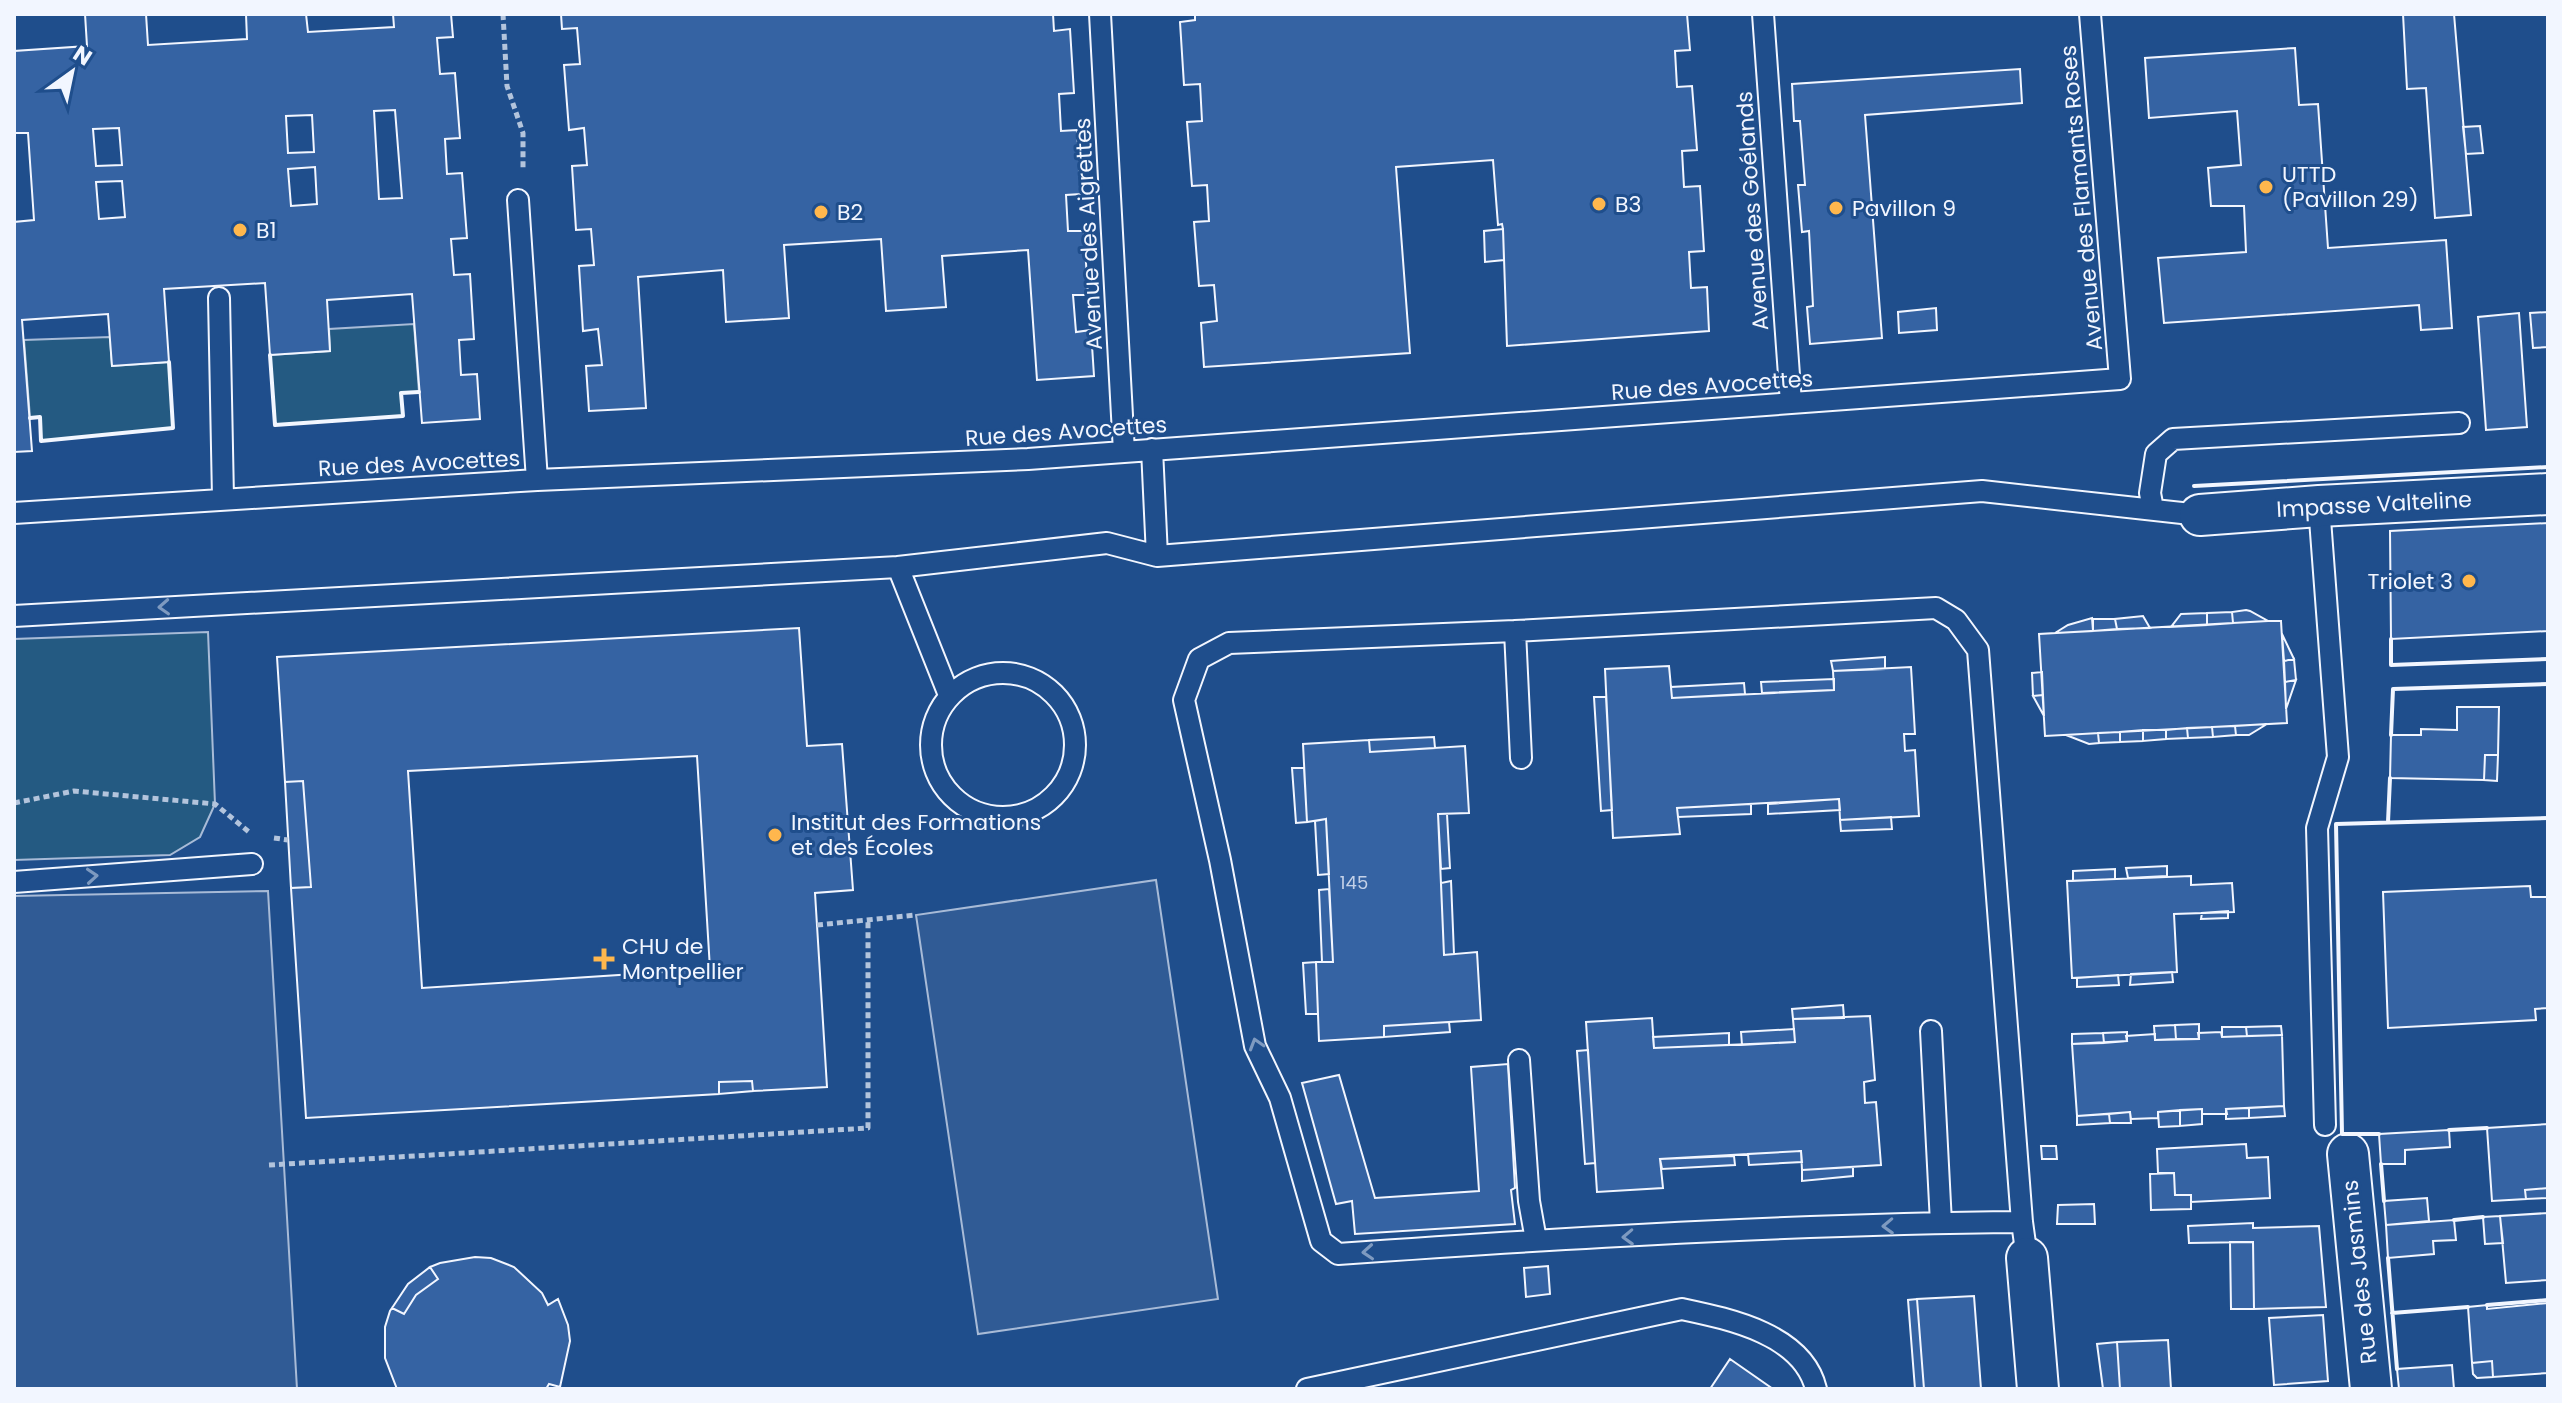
<svg xmlns="http://www.w3.org/2000/svg" width="2562" height="1403" font-family="Poppins,sans-serif">
  <style>
    .green { fill: #245a82; stroke: #a8bbd7; stroke-width: 2 }
    .parking { fill: #305b95; stroke: #a8bbd7; stroke-width: 2 }
    .building { fill: #3563a3; stroke: #f2f6ff; stroke-width: 2; fill-rule: evenodd }
    .lines { fill: none; stroke-linecap: round; stroke-linejoin: round }
    .lane-casing { stroke: #f2f6ff; stroke-width: 24 }
    .street-casing { stroke: #f2f6ff; stroke-width: 44 }
    .path { stroke: #b3c4dc; stroke-width: 5; stroke-dasharray: 6 4; stroke-linecap: butt }
    .lane { stroke: #1f4e8c; stroke-width: 20 }
    .street { stroke: #1f4e8c; stroke-width: 40 }
    .wall { stroke: #f2f6ff; stroke-width: 4 }
    .oneway { stroke: #7e9ac0 }
    .poi-dot { fill: #ffb74d; stroke: #1f4e8c; stroke-width: 3 }
    .labels { text-anchor: middle; stroke-width: 6; stroke-linejoin: round; paint-order: stroke }
    .number-label { font-size: 18px; fill: #c3d1e8 }
    .poi-label { font-size: 22px; fill: #f2f6ff; stroke: #1f4e8c; text-anchor: start }
    .street-label { font-size: 22px; fill: #f2f6ff; stroke: #1f4e8c }
  </style>
  <rect width="100%" height="100%" fill="#1f4e8c"/>
  <!-- green -->
  <path class="green" d="M 414,324 L 419,392 L 401,393 L 403,416 L 275,425 L 270,355 L 330,351 L 329,329 Z
    M 110,337 L 112,366 L 169,362 L 173,428 L 41,441 L 40,417 L 30,418 L 24,340 Z
    M 208,632 L 215,804 L 200,837 L 170,855 L 14,860 L 14,639 Z"/>
  <!-- parking -->
  <path class="parking" d="M 1156,880 L 1218,1299 L 978,1334 L 916,915 Z
    M 268,891 L 297,1389 L 14,1389 L 14,896 Z"/>
  <!-- building -->
  <path class="building" d="M 85,14 L 146,14 L 148,45 L 247,39 L 246,14 L 306,14 L 308,32 L 394,27 L 393,14 L 451,14 L 453,37 L 437,38 L 440,74 L 455,73 L 460,138 L 445,139 L 447,174 L 462,173 L 467,238 L 451,239 L 454,275 L 470,274 L 474,339 L 459,340 L 461,375 L 477,374 L 480,419 L 422,423 L 412,294 L 327,300 L 330,351 L 270,355 L 265,283 L 164,289 L 169,362 L 112,366 L 108,314 L 22,320 L 32,451 L 14,452 L 14,222 L 34,220 L 28,133 L 14,133 L 14,51 L 87,46 ZM 395,110 L 402,198 L 379,199 L 374,111 ZM 312,115 L 314,152 L 288,153 L 286,116 ZM 119,128 L 122,165 L 96,166 L 93,129 ZM 315,167 L 317,204 L 291,206 L 288,169 ZM 122,181 L 125,217 L 99,219 L 96,182 Z
    M 561,14 L 1053,14 L 1054,31 L 1070,29 L 1074,93 L 1059,94 L 1061,131 L 1077,130 L 1081,194 L 1066,195 L 1068,231 L 1084,231 L 1088,295 L 1073,295 L 1076,332 L 1091,330 L 1094,376 L 1037,380 L 1028,250 L 942,256 L 946,307 L 886,311 L 881,239 L 784,245 L 789,318 L 726,322 L 723,270 L 638,277 L 646,408 L 589,411 L 586,366 L 602,365 L 598,329 L 583,331 L 579,266 L 594,265 L 591,229 L 576,230 L 572,166 L 587,165 L 584,128 L 569,130 L 564,65 L 580,64 L 577,28 L 562,29 Z
    M 1195,14 L 1687,14 L 1690,50 L 1675,51 L 1677,87 L 1692,86 L 1697,150 L 1682,151 L 1684,187 L 1700,186 L 1704,251 L 1689,252 L 1691,288 L 1707,287 L 1709,331 L 1507,346 L 1503,229 L 1502,224 L 1498,225 L 1493,160 L 1396,167 L 1410,353 L 1204,367 L 1201,323 L 1217,321 L 1214,285 L 1199,286 L 1194,222 L 1209,221 L 1207,185 L 1192,186 L 1187,122 L 1202,121 L 1200,84 L 1184,85 L 1180,22 L 1195,20 Z
    M 2403,14 L 2454,14 L 2471,215 L 2435,218 L 2426,88 L 2407,89 Z
    M 2295,48 L 2299,105 L 2318,104 L 2328,248 L 2446,240 L 2452,328 L 2421,330 L 2419,305 L 2164,323 L 2158,258 L 2246,252 L 2244,206 L 2211,206 L 2208,168 L 2241,165 L 2237,111 L 2149,118 L 2145,58 Z
    M 2020,69 L 2022,103 L 1865,115 L 1882,338 L 1810,344 L 1807,307 L 1813,306 L 1809,231 L 1802,232 L 1798,185 L 1805,185 L 1800,121 L 1794,121 L 1792,84 Z
    M 2480,126 L 2483,153 L 2466,154 L 2463,127 Z
    M 1503,229 L 1504,260 L 1485,262 L 1484,231 Z
    M 1936,308 L 1937,330 L 1899,333 L 1898,312 Z
    M 2548,312 L 2548,347 L 2533,348 L 2530,313 Z
    M 2519,313 L 2527,427 L 2486,430 L 2478,317 Z
    M 2548,523 L 2548,631 L 2391,639 L 2390,531 Z
    M 2246,610 L 2250,611 L 2268,621 L 2233,623 L 2232,612 Z
    M 2232,612 L 2233,623 L 2207,625 L 2207,613 Z
    M 2207,613 L 2207,625 L 2171,627 L 2181,614 Z
    M 2143,616 L 2150,628 L 2117,629 L 2115,619 Z
    M 2092,618 L 2093,631 L 2055,633 L 2068,625 Z
    M 2093,619 L 2115,619 L 2117,629 L 2093,631 Z
    M 2268,621 L 2281,621 L 2287,723 L 2045,736 L 2039,634 Z
    M 799,628 L 807,746 L 842,744 L 853,890 L 815,893 L 827,1087 L 753,1091 L 752,1081 L 719,1082 L 719,1094 L 306,1118 L 291,888 L 311,887 L 303,781 L 285,782 L 277,657 ZM 697,756 L 710,969 L 422,988 L 408,771 Z
    M 2282,634 L 2294,659 L 2284,661 Z
    M 1885,657 L 1885,669 L 1833,671 L 1831,661 Z
    M 2294,659 L 2296,680 L 2285,682 L 2284,661 Z
    M 1669,666 L 1672,698 L 1834,690 L 1833,671 L 1911,667 L 1915,734 L 1904,734 L 1905,751 L 1915,750 L 1919,816 L 1840,820 L 1839,799 L 1677,808 L 1680,834 L 1613,838 L 1605,669 Z
    M 2042,672 L 2043,695 L 2033,696 L 2032,673 Z
    M 1834,679 L 1834,690 L 1762,693 L 1761,682 Z
    M 2296,680 L 2286,709 L 2285,682 Z
    M 1744,683 L 1745,694 L 1672,698 L 1671,687 Z
    M 2043,695 L 2044,716 L 2033,696 Z
    M 1594,697 L 1606,697 L 1612,810 L 1601,811 Z
    M 2457,707 L 2499,707 L 2498,755 L 2485,755 L 2484,780 L 2390,778 L 2391,735 L 2421,735 L 2421,729 L 2457,730 Z
    M 2267,724 L 2249,735 L 2236,735 L 2235,726 Z
    M 2235,726 L 2236,735 L 2213,737 L 2212,727 Z
    M 2212,727 L 2213,737 L 2188,738 L 2187,728 Z
    M 2187,728 L 2188,738 L 2166,739 L 2166,730 Z
    M 2143,730 L 2143,741 L 2120,742 L 2120,732 Z
    M 2143,730 L 2166,730 L 2166,739 L 2143,741 Z
    M 2120,732 L 2120,742 L 2099,743 L 2098,733 Z
    M 2098,733 L 2099,743 L 2089,744 L 2066,735 Z
    M 1434,737 L 1435,748 L 1370,752 L 1369,740 Z
    M 1369,740 L 1370,752 L 1465,746 L 1469,813 L 1438,814 L 1444,955 L 1477,952 L 1481,1020 L 1384,1026 L 1384,1037 L 1319,1041 L 1316,962 L 1333,962 L 1326,819 L 1307,822 L 1303,744 Z
    M 2485,755 L 2498,755 L 2497,781 L 2484,780 Z
    M 1292,768 L 1304,768 L 1307,822 L 1296,823 Z
    M 303,781 L 311,887 L 291,888 L 285,782 Z
    M 1839,799 L 1840,810 L 1768,814 L 1768,804 Z
    M 1751,804 L 1751,814 L 1678,817 L 1677,808 Z
    M 1438,814 L 1447,814 L 1450,868 L 1441,869 Z
    M 1891,817 L 1892,829 L 1841,831 L 1840,820 Z
    M 1326,819 L 1329,874 L 1318,875 L 1315,821 Z
    M 2167,866 L 2167,876 L 2128,878 L 2126,868 Z
    M 2115,869 L 2115,879 L 2073,881 L 2073,871 Z
    M 2191,876 L 2191,885 L 2232,883 L 2234,912 L 2174,914 L 2177,972 L 2072,978 L 2067,881 Z
    M 1451,881 L 1454,954 L 1444,955 L 1441,883 Z
    M 2530,886 L 2531,897 L 2548,897 L 2548,1008 L 2535,1009 L 2536,1020 L 2388,1028 L 2383,892 Z
    M 1329,889 L 1333,962 L 1322,962 L 1319,890 Z
    M 2228,911 L 2228,918 L 2201,919 L 2202,913 Z
    M 1316,962 L 1318,1014 L 1306,1014 L 1303,963 Z
    M 2172,972 L 2173,982 L 2130,985 L 2131,974 Z
    M 2118,975 L 2119,985 L 2077,987 L 2077,978 Z
    M 1843,1005 L 1844,1018 L 1793,1019 L 1792,1009 Z
    M 1870,1016 L 1875,1080 L 1864,1082 L 1865,1103 L 1876,1102 L 1881,1165 L 1802,1170 L 1801,1151 L 1660,1159 L 1663,1188 L 1597,1192 L 1586,1022 L 1652,1018 L 1654,1048 L 1795,1042 L 1793,1019 Z
    M 1449,1022 L 1450,1032 L 1384,1037 L 1384,1026 Z
    M 2199,1024 L 2199,1039 L 2176,1039 L 2175,1025 Z
    M 2175,1025 L 2176,1039 L 2155,1040 L 2154,1026 Z
    M 2281,1026 L 2282,1035 L 2247,1036 L 2246,1027 Z
    M 2222,1027 L 2246,1027 L 2247,1036 L 2222,1037 Z
    M 1794,1029 L 1795,1042 L 1742,1045 L 1741,1032 Z
    M 2127,1032 L 2127,1041 L 2104,1043 L 2103,1033 Z
    M 2221,1032 L 2222,1037 L 2282,1035 L 2284,1106 L 2226,1109 L 2227,1114 L 2202,1114 L 2202,1109 L 2158,1112 L 2158,1118 L 2131,1119 L 2130,1112 L 2077,1116 L 2072,1044 L 2127,1041 L 2126,1036 L 2155,1034 L 2155,1040 L 2199,1039 L 2198,1033 Z
    M 1729,1033 L 1729,1045 L 1654,1048 L 1653,1037 Z
    M 2103,1033 L 2104,1043 L 2072,1044 L 2072,1034 Z
    M 1588,1050 L 1595,1163 L 1585,1164 L 1577,1051 Z
    M 1508,1064 L 1515,1188 L 1511,1190 L 1515,1224 L 1355,1234 L 1352,1201 L 1336,1204 L 1302,1083 L 1339,1075 L 1375,1198 L 1479,1191 L 1471,1067 Z
    M 752,1081 L 753,1091 L 719,1094 L 719,1082 Z
    M 2284,1106 L 2285,1116 L 2249,1118 L 2249,1108 Z
    M 2249,1108 L 2249,1118 L 2226,1119 L 2226,1109 Z
    M 2202,1109 L 2202,1124 L 2180,1126 L 2180,1110 Z
    M 2180,1110 L 2180,1126 L 2159,1127 L 2158,1112 Z
    M 2130,1112 L 2131,1123 L 2110,1123 L 2109,1114 Z
    M 2109,1114 L 2110,1123 L 2077,1125 L 2077,1116 Z
    M 2548,1124 L 2548,1188 L 2525,1190 L 2526,1199 L 2492,1201 L 2487,1128 Z
    M 2449,1130 L 2450,1147 L 2405,1150 L 2405,1164 L 2381,1164 L 2379,1134 Z
    M 2246,1144 L 2247,1158 L 2268,1157 L 2270,1198 L 2191,1202 L 2191,1195 L 2175,1195 L 2174,1173 L 2158,1173 L 2157,1149 Z
    M 2041,1146 L 2056,1146 L 2057,1159 L 2042,1159 Z
    M 1801,1151 L 1802,1162 L 1749,1165 L 1748,1154 Z
    M 1734,1156 L 1735,1165 L 1662,1169 L 1660,1159 Z
    M 1853,1167 L 1853,1176 L 1802,1181 L 1802,1170 Z
    M 2174,1173 L 2175,1195 L 2191,1195 L 2191,1209 L 2151,1210 L 2150,1174 Z
    M 2548,1188 L 2548,1198 L 2526,1199 L 2525,1190 Z
    M 2427,1198 L 2429,1221 L 2386,1225 L 2384,1201 Z
    M 2094,1204 L 2095,1224 L 2057,1224 L 2058,1205 Z
    M 2548,1213 L 2548,1280 L 2506,1283 L 2500,1216 Z
    M 2500,1216 L 2503,1243 L 2485,1244 L 2483,1217 Z
    M 2454,1220 L 2456,1240 L 2433,1241 L 2434,1254 L 2388,1258 L 2386,1225 Z
    M 2253,1223 L 2253,1228 L 2319,1226 L 2326,1307 L 2254,1309 L 2253,1242 L 2189,1243 L 2188,1226 Z
    M 2230,1242 L 2253,1242 L 2254,1309 L 2231,1309 Z
    M 475,1257 L 491,1258 L 514,1267 L 542,1293 L 548,1305 L 558,1299 L 568,1325 L 570,1341 L 560,1387 L 549,1384 L 546,1389 L 397,1389 L 385,1358 L 385,1327 L 390,1311 L 392,1308 L 404,1314 L 416,1295 L 438,1279 L 430,1267 L 440,1263 Z
    M 1548,1266 L 1550,1294 L 1526,1297 L 1524,1268 Z
    M 430,1267 L 438,1279 L 416,1295 L 404,1314 L 392,1308 L 408,1284 Z
    M 1974,1296 L 1981,1389 L 1924,1389 L 1917,1299 Z
    M 1917,1299 L 1924,1389 L 1915,1389 L 1908,1300 Z
    M 2548,1303 L 2548,1373 L 2493,1377 L 2492,1361 L 2472,1363 L 2468,1307 L 2487,1305 L 2487,1309 Z
    M 2323,1315 L 2328,1381 L 2274,1385 L 2269,1318 Z
    M 2168,1340 L 2171,1389 L 2120,1389 L 2117,1342 Z
    M 2117,1342 L 2120,1389 L 2103,1389 L 2097,1344 Z
    M 1730,1359 L 1773,1389 L 1710,1389 Z
    M 2492,1361 L 2493,1377 L 2477,1378 L 2473,1374 L 2472,1363 Z
    M 2452,1365 L 2454,1389 L 2399,1389 L 2397,1369 Z"/>
  <g class="lines">
    <!-- lane casing -->
    <g class="lane-casing">
      <path id="lane" d="M 1100,14 L 1124,452
        M 1763,14 L 1791,403
        M 518,200 L 537,480
        M 219,298 L 223,498
        M 1152,449 L 1157,556
        M 2319,506 L 2338,757 L 2317,828 L 2325,1125
        M 2153,509 L 2150,493 L 2156,454 L 2173,439 L 2459,423
        M 14,513 L 537,480 L 1028,459 L 2120,379 L 2090,14
        M 898,567 L 1107,543 L 1157,556 L 1982,491 L 2200,515
        M 14,616 L 898,567 L 949,695
        M 1515,631 L 1521,758
        M931 745a72 72 0 1 1 144 0a72 72 0 1 1-144 0Z
        M 14,882 L 252,864
        M 1931,1031 L 1941,1223
        M 1519,1060 L 1529,1201 L 1536,1240
        M 2022,1222 C 1794,1224 1565,1238 1338,1254 L 1321,1241 L 1280,1098 L 1255,1046 L 1220,860 L 1184,700 L 1199,659 L 1229,643 L 1515,631 L 1936,608 L 1956,620 L 1978,650 L 2022,1222 L 2027,1258
        M 1307,1389 L 1682,1309 C 1729,1319 1803,1334 1816,1389"/>
    </g>
    <!-- street casing -->
    <g class="street-casing">
      <path id="street" d="M 2200,515 L 2319,506 L 2548,494
        M 2348,1154 L 2371,1389
        M 2027,1258 L 2038,1389"/>
    </g>
    <!-- path -->
    <path class="path" d="M 503,14 L 507,86 L 523,133 L 523,170
      M 14,803 L 74,791 L 215,804 L 249,832
      M 274,838 L 288,840
      M 817,925 L 916,915
      M 269,1165 L 868,1128 L 868,920"/>
    <!-- lane -->
    <use href="#lane" class="lane"/>
    <!-- street -->
    <use href="#street" class="street"/>
    <!-- wall -->
    <path class="wall" d="M 270,355 L 275,425 L 403,416 L 401,393 L 419,392
      M 30,418 L 40,417 L 41,441 L 173,428 L 169,362
      M 2194,486 L 2548,467
      M 2391,639 L 2391,665 L 2548,659
      M 2391,735 L 2393,689 L 2548,684
      M 2388,822 L 2390,778
      M 2449,1130 L 2487,1128
      M 2379,1134 L 2342,1134 L 2336,824 L 2548,818
      M 2381,1164 L 2384,1201
      M 2454,1220 L 2483,1217
      M 2388,1258 L 2397,1369
      M 2487,1305 L 2548,1300
      M 2392,1313 L 2468,1307"/>
  </g>
  <!-- one-way arrows -->
  <defs><path id="oneway-chevron" d="M-2-3.5L2.5 0L-2 3.5" fill="none" stroke-width="1.6" stroke-linecap="round" stroke-linejoin="round" transform="scale(2)"/></defs>
  <g class="oneway">
    <use href="#oneway-chevron" transform="translate(164 607) rotate(177)"/>
    <use href="#oneway-chevron" transform="translate(92 876) rotate(-4)"/>
    <use href="#oneway-chevron" transform="translate(1256 1044) rotate(-107)"/>
    <use href="#oneway-chevron" transform="translate(1888 1226) rotate(178)"/>
    <use href="#oneway-chevron" transform="translate(1628 1237) rotate(178)"/>
    <use href="#oneway-chevron" transform="translate(1368 1252) rotate(176)"/>
  </g>
  <!-- markers -->
  <g class="poi-dot">
    <circle cx="2266" cy="187" r="8"/>
    <circle cx="1599" cy="204" r="8"/>
    <circle cx="1836" cy="208" r="8"/>
    <circle cx="821" cy="212" r="8"/>
    <circle cx="240" cy="230" r="8"/>
    <circle cx="2469" cy="581" r="8"/>
    <circle cx="775" cy="835" r="8"/>
    <path d="M600 947h8v8h8v8h-8v8h-8v-8h-8v-8h8z"/>
  </g>
  <g class="labels">
    <!-- number labels -->
    <g class="number-label">
      <text x="1354" y="889">145</text>
    </g>
    <!-- poi labels -->
    <g class="poi-label">
      <text x="2282" y="182">UTTD<tspan x="2282" dy="25">(Pavillon 29)</tspan></text>
      <text x="1615" y="212">B3</text>
      <text x="1852" y="216">Pavillon 9</text>
      <text x="837" y="220">B2</text>
      <text x="256" y="238">B1</text>
      <text x="2453" y="589" text-anchor="end">Triolet 3</text>
      <text x="791" y="830">Institut des Formations<tspan x="791" dy="25">et des Écoles</tspan></text>
      <text x="622" y="954">CHU de<tspan x="622" dy="25">Montpellier</tspan></text>
    </g>
    <!-- street labels -->
    <g class="street-label">
      <text transform="translate(2081 198) rotate(-95)" y="8">Avenue des Flamants Roses</text>
      <text transform="translate(1752 211) rotate(-94)" y="8">Avenue des Goélands</text>
      <text transform="translate(1088 234) rotate(-93)" y="8">Avenue des Aigrettes</text>
      <text transform="translate(1712 385) rotate(-4)" y="8">Rue des Avocettes</text>
      <text transform="translate(1066 431) rotate(-4)" y="8">Rue des Avocettes</text>
      <text transform="translate(419 463) rotate(-3)" y="8">Rue des Avocettes</text>
      <text transform="translate(2374 504) rotate(-3)" y="8">Impasse Valteline</text>
      <text transform="translate(2359 1272) rotate(-96)" y="8">Rue des Jasmins</text>
    </g>
  </g>
  <!-- border -->
  <rect width="2562" height="1403" fill="none" stroke="#f2f6ff" stroke-width="32"/>
  <!-- north arrow -->
  <g transform="translate(72 72) rotate(33)" stroke="#1f4e8c" stroke-width="6" paint-order="stroke">
  <path d="M0-6L14 30L0 20L-14 30Z" fill="#f2f6ff"/>
  <text y="-12" font-size="22" font-weight="bold" text-anchor="middle" fill="#f2f6ff">N</text>
  </g>
</svg>
